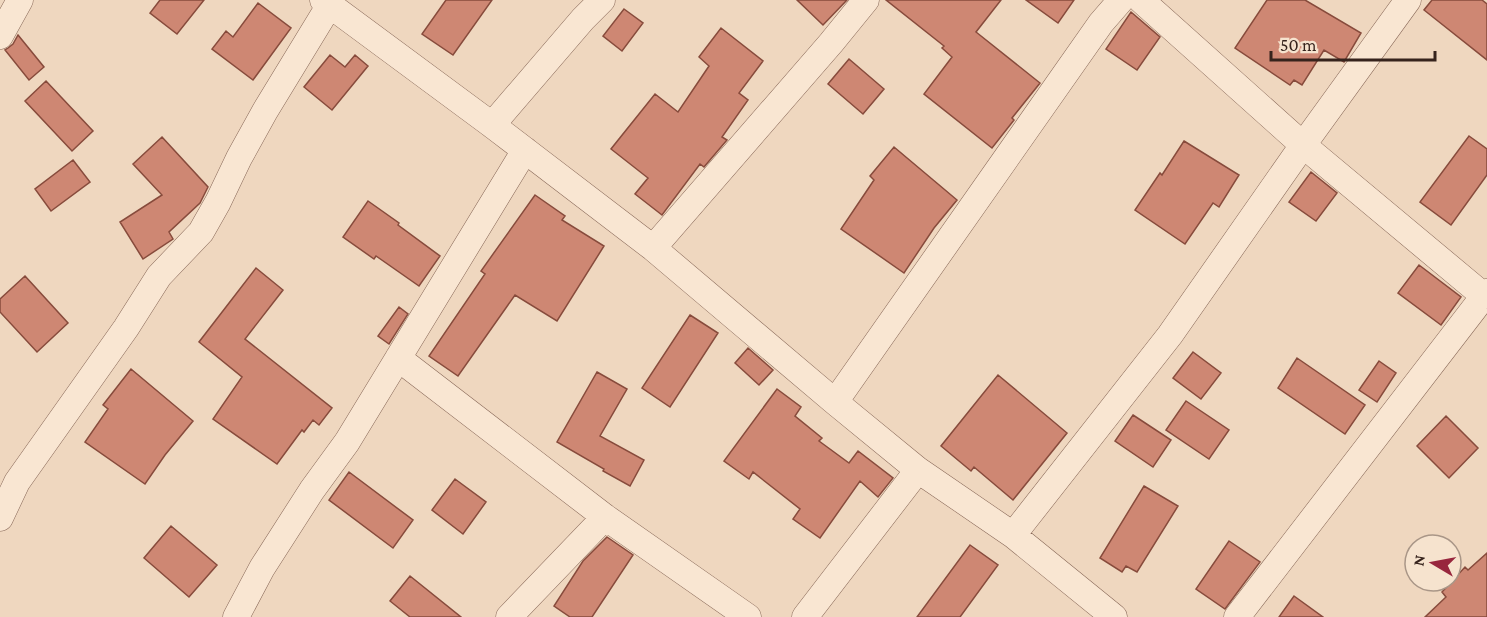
<svg xmlns="http://www.w3.org/2000/svg" width="1487" height="617" font-family="'Crimson Pro',serif">
  <style>
    .building { fill: #ce8773; stroke: #874b3c; stroke-width: 1.5 }
    .lines { fill: none; stroke-linecap: round; stroke-linejoin: round }
    .minor-casing { stroke: #876757; stroke-width: 27 }
    .minor { stroke: #f9e6d2; stroke-width: 26 }
  </style>
  <rect width="100%" height="100%" fill="#efd7bf"/>
  <!-- building -->
  <path class="building" d="M 160,0 L 204,0 L 177,34 L 150,13 Z
    M 446,0 L 492,0 L 453,55 L 422,34 Z
    M 797,0 L 847,0 L 823,25 Z
    M 886,0 L 1001,0 L 976,32 L 1040,83 L 1012,118 L 1014,120 L 992,148 L 924,94 L 952,57 L 942,48 L 944,46 Z
    M 1026,0 L 1074,0 L 1058,23 Z
    M 1267,0 L 1305,0 L 1361,33 L 1344,62 L 1324,50 L 1302,85 L 1294,80 L 1290,85 L 1235,48 Z
    M 1432,0 L 1482,0 L 1487,4 L 1487,60 L 1424,10 Z
    M 258,3 L 291,28 L 253,80 L 212,49 L 226,31 L 233,37 Z
    M 624,9 L 643,23 L 622,51 L 603,36 Z
    M 1131,12 L 1160,37 L 1137,70 L 1106,49 Z
    M 721,28 L 763,61 L 739,93 L 748,100 L 722,137 L 727,140 L 704,167 L 700,164 L 662,215 L 635,194 L 648,178 L 611,149 L 655,94 L 678,112 L 709,66 L 699,57 Z
    M 18,35 L 44,67 L 29,80 L 5,50 L 8,48 L 13,44 Z
    M 330,55 L 345,67 L 355,55 L 368,66 L 332,110 L 304,87 Z
    M 849,59 L 884,89 L 863,114 L 828,84 Z
    M 46,81 L 93,131 L 72,151 L 25,101 Z
    M 1469,136 L 1487,149 L 1487,175 L 1451,225 L 1420,202 Z
    M 162,137 L 208,187 L 200,203 L 169,232 L 173,239 L 143,259 L 120,222 L 162,195 L 133,164 Z
    M 1184,141 L 1239,175 L 1219,207 L 1213,203 L 1185,244 L 1135,210 L 1160,173 L 1162,175 Z
    M 894,147 L 957,200 L 934,228 L 904,273 L 841,229 L 874,180 L 870,176 Z
    M 73,160 L 90,182 L 51,211 L 35,189 Z
    M 1311,172 L 1337,193 L 1316,221 L 1289,202 Z
    M 535,195 L 565,216 L 562,220 L 604,246 L 557,321 L 515,295 L 458,376 L 429,356 L 485,274 L 481,271 Z
    M 368,201 L 399,223 L 398,225 L 440,256 L 419,286 L 376,256 L 374,259 L 343,237 Z
    M 1419,265 L 1461,297 L 1441,325 L 1398,293 Z
    M 256,268 L 283,290 L 245,339 L 332,408 L 319,425 L 313,420 L 304,432 L 302,430 L 277,464 L 213,419 L 242,377 L 199,342 Z
    M 25,276 L 68,323 L 37,352 L 0,312 L 0,299 Z
    M 399,307 L 408,314 L 389,344 L 378,336 Z
    M 690,315 L 718,333 L 670,407 L 642,388 Z
    M 748,348 L 773,370 L 759,385 L 735,363 Z
    M 1193,352 L 1221,373 L 1201,399 L 1173,378 Z
    M 1297,358 L 1365,405 L 1345,434 L 1278,388 Z
    M 1379,361 L 1396,373 L 1377,402 L 1359,390 Z
    M 131,369 L 193,421 L 165,455 L 145,484 L 85,442 L 108,409 L 103,405 Z
    M 597,372 L 627,389 L 600,436 L 644,460 L 630,486 L 603,471 L 604,469 L 557,442 Z
    M 998,375 L 1067,433 L 1013,500 L 974,467 L 971,471 L 941,446 Z
    M 777,389 L 801,407 L 795,416 L 822,438 L 819,441 L 849,463 L 858,451 L 893,478 L 878,497 L 860,481 L 820,538 L 793,519 L 800,509 L 753,472 L 749,479 L 724,461 Z
    M 1186,401 L 1229,430 L 1209,459 L 1166,430 Z
    M 1133,415 L 1171,440 L 1153,467 L 1115,441 Z
    M 1446,416 L 1478,448 L 1449,478 L 1417,446 Z
    M 349,472 L 413,520 L 393,548 L 329,500 Z
    M 455,479 L 486,502 L 463,534 L 432,510 Z
    M 1144,486 L 1178,506 L 1137,572 L 1126,566 L 1122,572 L 1100,558 Z
    M 171,526 L 217,565 L 189,597 L 144,558 Z
    M 607,537 L 633,555 L 592,617 L 570,617 L 554,606 L 583,561 Z
    M 1229,541 L 1260,562 L 1225,609 L 1196,589 Z
    M 970,545 L 998,565 L 960,617 L 917,617 Z
    M 1487,553 L 1487,617 L 1425,617 L 1446,597 L 1442,592 L 1465,567 L 1468,570 Z
    M 410,576 L 461,617 L 410,617 L 390,601 Z
    M 1294,596 L 1323,617 L 1279,617 Z"/>
  <g class="lines">
    <!-- minor casing -->
    <g class="minor-casing">
      <path id="minor" d="M 323,0 L 492,125 L 653,248 L 835,402 L 918,470 L 1013,535 L 1114,617
        M 1141,0 L 1303,145 L 1484,296
        M 0,36 L 20,0
        M 492,125 L 583,19 L 602,0
        M 653,248 L 831,43 L 866,0
        M 398,358 L 605,517 L 748,617
        M 835,402 L 1101,23 L 1121,0
        M 0,518 L 17,482 L 126,328 L 159,276 L 201,232 L 218,202 L 239,158 L 265,111 L 329,6
        M 1013,535 L 1170,335 L 1303,145 L 1408,0
        M 236,617 L 262,568 L 312,490 L 347,442 L 525,150
        M 509,617 L 605,517
        M 805,617 L 918,470
        M 1237,617 L 1487,292"/>
    </g>
    <!-- minor -->
    <use href="#minor" class="minor"/>
  </g>
  <!-- north arrow -->
  <g transform="translate(1433 563) rotate(280)"><circle r="28" fill="#f6e3ce" stroke="#a99687" stroke-width="1.5"/>
  <path d="M0-4.5L10 22L0 15L-10 22Z" fill="#98263d"/>
  <text y="-9" font-size="16" font-weight="bold" text-anchor="middle" fill="#36231c">N</text>
  </g>
  <!-- scale -->
  <path d="M1271 51v9h164v-9" fill="none" stroke="#36231c" stroke-width="3"/>
  <text x="1280" y="51" font-size="18" fill="#36231c" stroke="#f6e3ce" stroke-width="4.5" paint-order="stroke">50 m</text>
</svg>
